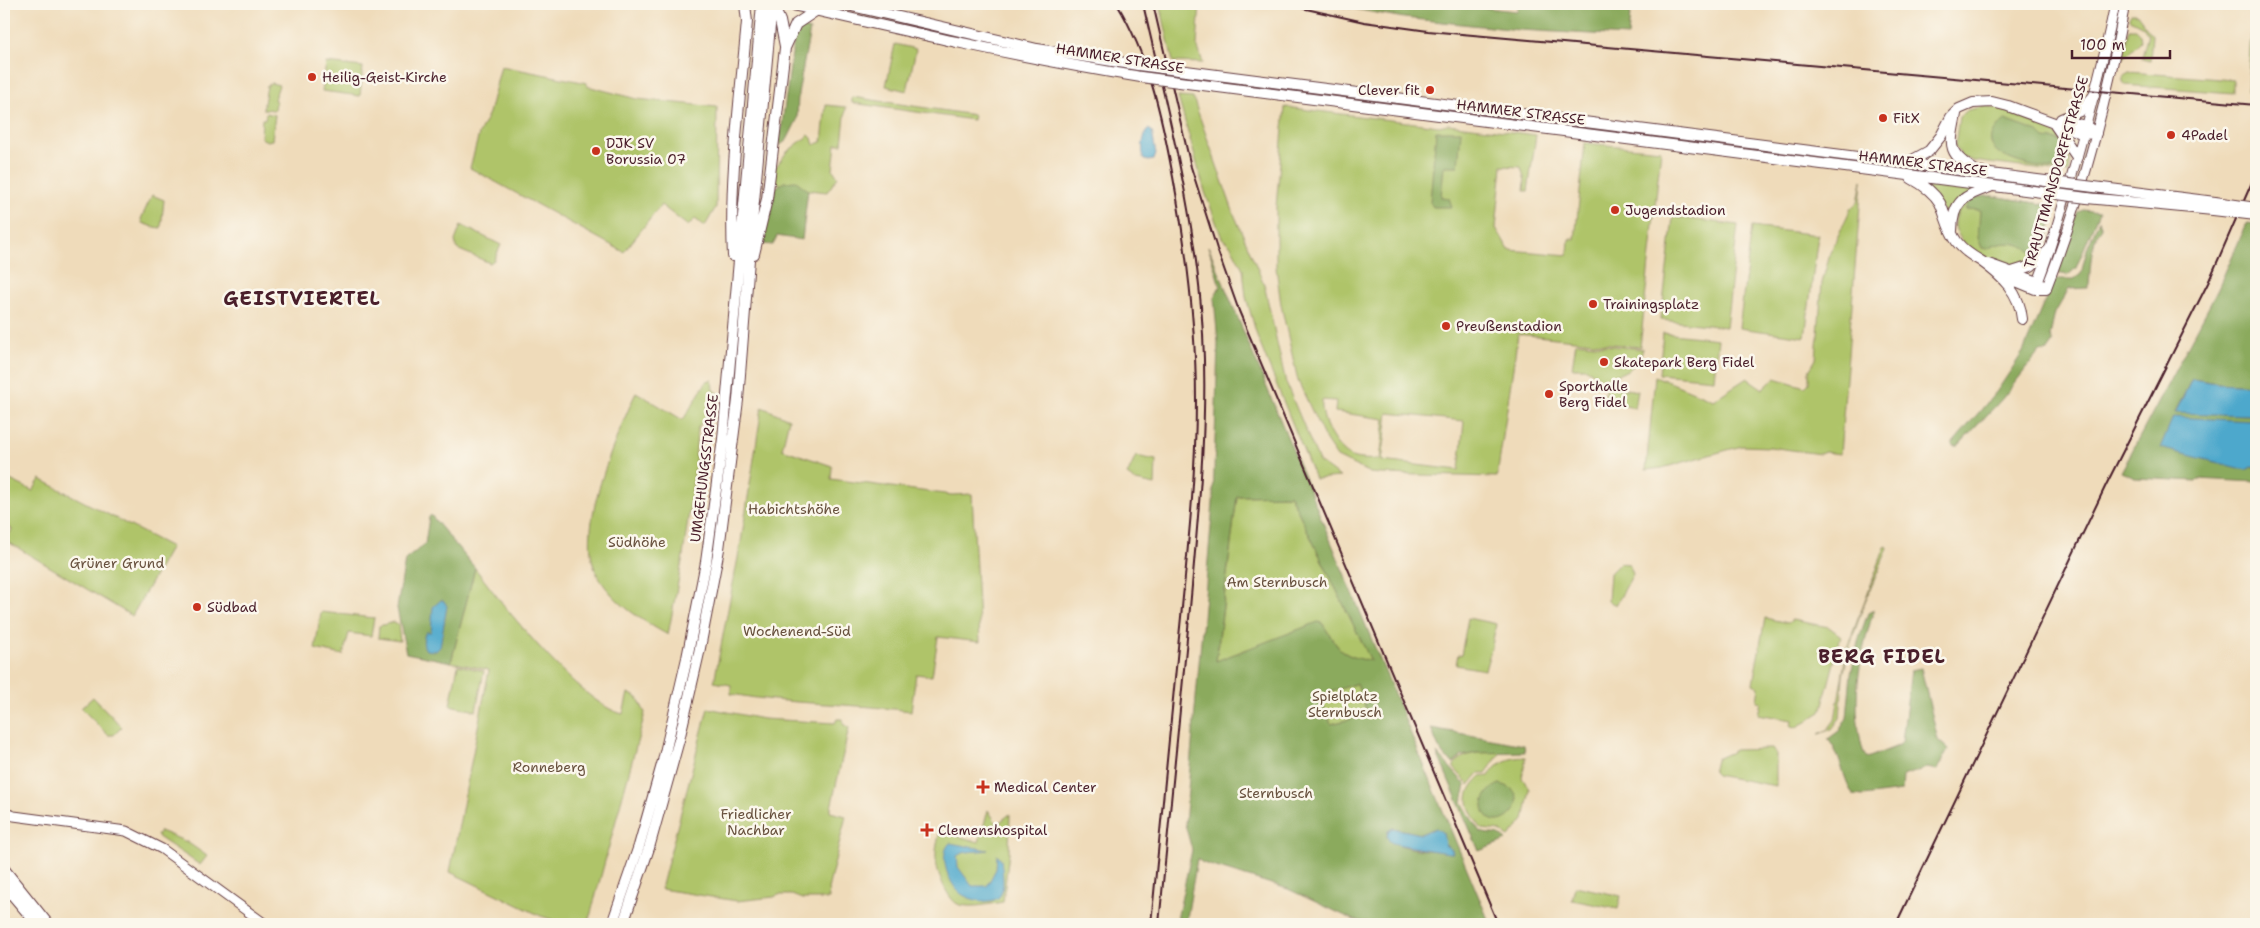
<svg xmlns="http://www.w3.org/2000/svg" width="2260" height="928" font-family="'Shantell Sans',sans-serif">
  <style>
    .green { fill: #afc469; stroke: #7c724a; fill-rule: evenodd }
    .forest { fill: #8baa5d; stroke: #6a6444; fill-rule: evenodd }
    .water { fill: #4ea8cc; stroke: #4c647c }
    .lines { fill: none; stroke-linecap: round; stroke-linejoin: round }
    .secondary-casing { stroke: #633b40; stroke-width: 11 }
    .primary-casing { stroke: #633b40; stroke-width: 12 }
    .trunk-casing { stroke: #633b40; stroke-width: 12 }
    .secondary { stroke: #fff; stroke-width: 9 }
    .primary { stroke: #fff; stroke-width: 10 }
    .trunk { stroke: #fff; stroke-width: 10 }
    .rail { stroke: #4a1f2b; stroke-width: 2 }
    .primary-bridge-casing { stroke: #633b40; stroke-width: 12; stroke-linecap: butt }
    .primary-bridge { stroke: #fff; stroke-width: 10 }
    .poi-dot { fill: #c8321e; stroke: #fbf7ec; stroke-width: 2 }
    .labels { text-anchor: middle; stroke-width: 5; stroke-linejoin: round; paint-order: stroke }
    .street-label { font-size: 14px; fill: #4a1f2b; stroke: #fbf7ec }
    .poi-label { font-size: 14px; fill: #4a1f2b; stroke: #fbf7ec; text-anchor: start }
    .park-label { font-size: 14px; fill: #68513e; stroke: #fbf7ec }
    .district-label { font-size: 19px; font-weight: bold; letter-spacing: 1px; fill: #4a1f2b; stroke: #fbf7ec }
  </style>
  <rect width="100%" height="100%" fill="#fbf7ec"/>
  <filter id="ink" filterUnits="userSpaceOnUse"><feTurbulence type="fractalNoise" baseFrequency=".02" numOctaves="2"/><feDisplacementMap in="SourceGraphic" scale="10" xChannelSelector="R" yChannelSelector="G"/><feConvolveMatrix kernelMatrix="1 2 1 2 8 2 1 2 1" color-interpolation-filters="sRGB"/></filter>
  <filter id="wash" filterUnits="userSpaceOnUse"><feTurbulence type="fractalNoise" baseFrequency=".0096" numOctaves="4" result="noise"/><feDisplacementMap in="SourceGraphic" scale="20" xChannelSelector="R" yChannelSelector="G"/><feGaussianBlur stdDeviation="1.12" result="paint"/><feColorMatrix in="noise" values="0 0 0 0 0 0 0 0 0 0 0 0 0 0 0 0 0 1.4 0 .05"/><feComposite in="paint" operator="in"/></filter>
  <g filter="url(#wash)">
    <rect width="100%" height="100%" fill="#efdbba"/>
    <!-- green -->
    <path class="green" d="M 1160,4 L 1200,4 L 1197,45 L 1203,63 L 1173,62 Z
      M 2253,4 L 2256,4 L 2256,94 L 2247,92 Z
      M 2131,13 L 2136,13 L 2152,35 L 2150,61 L 2142,59 L 2142,57 L 2148,34 L 2143,26 L 2130,19 Z
      M 2129,29 L 2135,29 L 2140,34 L 2141,41 L 2122,60 Z
      M 895,44 L 916,49 L 907,91 L 886,86 Z
      M 326,63 L 363,67 L 360,96 L 322,91 Z
      M 501,66 L 587,83 L 587,86 L 637,99 L 717,107 L 716,207 L 705,226 L 695,219 L 688,226 L 661,205 L 624,252 L 470,168 L 479,134 L 489,113 Z
      M 2129,72 L 2233,80 L 2233,93 L 2124,85 L 2122,81 L 2124,75 Z
      M 271,83 L 279,85 L 274,100 L 276,101 L 275,110 L 263,109 L 267,86 Z
      M 852,97 L 974,115 L 973,120 L 852,103 Z
      M 1178,97 L 1193,98 L 1234,214 L 1264,284 L 1286,383 L 1319,462 L 1340,477 L 1315,479 L 1258,339 L 1246,297 L 1243,269 L 1231,246 L 1222,238 L 1205,192 Z
      M 826,105 L 846,107 L 842,144 L 836,144 L 833,170 L 838,177 L 827,192 L 808,190 L 798,184 L 781,185 L 774,180 L 772,172 L 787,152 L 809,135 L 812,138 L 814,145 L 822,142 Z
      M 1986,106 C 2019,112 2077,129 2069,173 L 1973,161 L 1962,157 L 1955,146 L 1959,117 L 1968,110 Z
      M 1285,107 L 1439,126 L 1448,124 L 1536,135 L 1528,191 L 1524,191 L 1525,181 L 1521,167 L 1502,166 L 1496,228 L 1509,250 L 1568,255 L 1569,239 L 1575,239 L 1585,143 L 1661,150 L 1640,347 L 1518,334 L 1497,477 L 1381,474 L 1370,473 L 1337,457 L 1326,441 L 1298,381 L 1281,305 L 1276,267 L 1276,207 ZM 1322,400 L 1336,401 L 1335,412 L 1385,419 L 1380,460 C 1372,459 1359,460 1352,457 C 1334,448 1320,419 1322,400 ZM 1388,413 L 1464,421 L 1459,470 L 1382,461 Z
      M 266,113 L 275,115 L 272,140 L 267,141 L 261,138 L 262,119 L 265,119 Z
      M 1862,180 L 1840,454 L 1825,452 L 1820,454 L 1770,447 L 1742,446 L 1662,468 L 1646,470 L 1655,376 L 1713,400 L 1747,378 L 1763,389 L 1775,378 L 1805,387 L 1809,383 L 1809,371 L 1816,359 L 1822,283 L 1830,253 L 1851,208 L 1858,202 Z
      M 1917,180 L 1982,189 L 1973,191 L 1952,221 Z
      M 152,195 L 164,200 L 161,228 L 153,227 L 142,223 L 141,219 Z
      M 1993,196 L 2055,206 C 2052,217 2049,242 2043,250 C 2037,257 2026,265 2018,267 C 1998,272 1957,245 1955,226 C 1954,218 1961,208 1964,201 L 1967,204 L 1976,197 Z
      M 1673,217 L 1738,225 L 1726,327 L 1661,320 Z
      M 461,225 L 501,245 L 494,260 L 490,263 L 457,249 L 455,241 Z
      M 1752,227 L 1818,235 L 1805,337 L 1739,328 Z
      M 1663,333 L 1718,339 L 1714,379 L 1659,374 Z
      M 1576,342 L 1643,349 C 1635,371 1623,373 1602,379 L 1585,368 L 1572,368 Z
      M 712,380 L 713,390 L 719,393 L 717,410 L 711,410 L 697,429 L 695,468 L 683,556 L 668,635 C 641,620 612,602 597,574 C 574,529 617,436 636,392 L 683,420 L 707,381 Z
      M 1606,386 L 1638,391 L 1635,408 L 1604,402 Z
      M 762,407 L 789,419 L 782,449 L 832,466 L 831,479 L 952,495 L 972,494 L 980,642 L 938,637 L 932,676 L 916,674 L 911,711 C 851,703 790,705 731,694 L 731,685 L 714,682 L 741,542 Z
      M 1136,456 L 1156,460 L 1155,485 L 1136,481 L 1127,475 Z
      M 4,477 L 33,491 L 40,479 L 171,547 L 132,616 L 8,542 L 7,540 L 12,529 L 4,524 Z
      M 1290,495 L 1372,662 C 1338,655 1340,650 1322,623 L 1216,662 L 1237,496 Z
      M 1887,546 L 1888,548 L 1864,604 L 1849,648 L 1843,676 L 1840,718 L 1832,729 L 1819,734 L 1828,729 L 1835,720 L 1847,648 L 1885,547 Z
      M 1620,563 L 1629,564 L 1633,574 L 1616,605 L 1608,601 L 1610,573 Z
      M 475,568 C 501,603 581,705 623,714 L 628,693 L 638,698 L 645,713 L 588,924 L 567,924 L 541,916 L 450,872 L 489,670 L 451,662 Z
      M 321,612 L 374,618 L 371,636 L 349,633 L 343,655 L 315,649 Z
      M 1468,618 L 1496,624 L 1492,646 L 1485,670 L 1456,665 L 1458,654 L 1461,655 Z
      M 1765,618 L 1788,623 L 1792,620 L 1829,627 L 1841,636 L 1821,712 L 1797,727 L 1791,726 L 1792,720 L 1758,714 L 1761,702 L 1757,701 L 1759,687 L 1753,684 Z
      M 394,622 L 398,624 L 400,641 L 378,638 L 379,626 Z
      M 458,665 L 484,671 L 476,711 L 450,705 Z
      M 1357,683 L 1368,715 L 1331,724 L 1320,696 Z
      M 93,697 L 122,727 L 114,735 L 108,735 L 81,708 Z
      M 708,708 L 763,719 L 835,723 L 837,719 L 843,719 L 843,724 L 849,728 L 830,812 L 846,816 L 828,889 L 829,899 L 802,899 L 792,895 L 778,895 L 774,897 L 737,901 L 661,889 Z
      M 1772,749 L 1776,754 L 1776,786 L 1716,775 L 1713,772 L 1716,759 L 1732,752 L 1732,750 Z
      M 1501,752 L 1486,773 L 1479,773 L 1469,785 L 1454,768 L 1454,765 C 1466,751 1483,752 1501,752 Z
      M 1526,757 L 1522,778 L 1530,789 L 1524,820 L 1509,837 L 1500,831 L 1482,829 C 1468,810 1460,796 1480,777 L 1489,776 C 1497,762 1510,757 1526,757 Z
      M 988,810 L 997,824 L 1010,814 L 1009,853 L 1003,902 C 990,904 974,908 960,905 C 948,902 936,871 936,859 C 935,850 938,840 940,831 L 979,842 Z
      M 160,831 L 187,842 L 207,856 L 200,865 L 157,836 Z
      M 1575,886 L 1621,896 L 1618,909 L 1572,900 Z"/>
    <!-- forest -->
    <path class="forest" d="M 1327,4 L 1447,4 L 1517,11 L 1518,4 L 1631,4 L 1628,36 L 1519,30 L 1404,18 Z
      M 799,27 L 810,30 L 798,94 L 797,120 L 787,140 L 779,146 L 794,39 Z
      M 2005,120 L 2038,132 L 2045,139 L 2061,141 L 2068,153 L 2065,168 C 2050,172 1980,160 1992,134 C 1994,129 2001,124 2005,120 Z
      M 1436,131 L 1461,131 L 1458,166 L 1444,166 L 1441,197 L 1449,198 L 1452,207 L 1433,207 L 1430,202 Z
      M 796,181 L 808,190 L 802,240 L 777,236 L 773,245 L 762,244 L 776,187 L 784,182 Z
      M 1993,196 L 2055,206 L 2044,249 L 2037,256 L 2034,256 C 2026,241 2000,240 1988,249 L 1982,248 L 1978,238 L 1980,210 L 1965,209 C 1971,197 1980,196 1993,196 Z
      M 2083,210 L 2099,212 L 2076,268 L 2068,275 L 2055,273 L 2078,212 Z
      M 2099,220 L 2102,228 C 2090,241 2091,266 2089,284 L 2087,288 L 2069,289 L 2055,313 L 2050,336 L 2053,342 L 2046,352 L 2040,351 L 2002,399 L 1958,446 L 1953,446 L 1952,444 L 1997,391 L 2023,352 L 2054,279 L 2074,279 L 2081,274 L 2087,249 Z
      M 2247,223 L 2256,224 L 2256,385 L 2216,383 L 2192,379 L 2175,412 L 2252,415 L 2256,410 L 2253,468 L 2256,465 L 2256,482 L 2198,479 L 2197,481 L 2135,478 L 2121,472 L 2214,297 Z
      M 1208,246 L 1490,924 L 1376,924 L 1354,920 L 1288,889 L 1203,863 L 1197,859 L 1186,924 L 1176,924 L 1192,850 L 1185,824 L 1213,503 L 1218,343 L 1214,298 L 1220,286 ZM 1290,495 L 1371,661 C 1338,655 1340,650 1322,623 L 1318,622 L 1216,661 L 1237,496 ZM 1357,683 L 1368,715 L 1331,724 L 1320,696 ZM 1393,828 L 1421,834 L 1432,829 L 1446,846 L 1452,850 C 1433,851 1401,851 1387,837 L 1388,831 Z
      M 431,515 L 475,568 L 451,662 L 406,653 L 397,608 L 405,560 L 425,544 L 429,517 Z
      M 1874,610 C 1859,657 1850,706 1864,754 L 1867,758 L 1898,746 L 1902,742 L 1911,670 L 1921,668 L 1938,740 L 1948,749 L 1937,770 L 1927,768 L 1903,776 L 1902,791 L 1863,796 L 1853,795 C 1843,778 1840,753 1828,739 L 1839,731 L 1847,718 L 1851,673 L 1859,638 L 1868,613 Z
      M 1431,728 L 1524,745 L 1525,752 L 1476,753 L 1462,756 L 1454,763 C 1440,757 1436,741 1431,728 Z
      M 1437,753 L 1466,785 L 1462,802 C 1465,807 1477,830 1481,832 C 1491,836 1497,831 1507,840 L 1479,851 Z
      M 1500,784 C 1539,793 1502,837 1486,815 C 1478,803 1488,788 1500,784 Z"/>
    <!-- water -->
    <path class="water" d="M 1148,129 L 1152,131 L 1156,154 L 1154,160 L 1148,161 L 1143,158 C 1142,147 1142,139 1148,129 Z
      M 2192,379 L 2216,383 L 2256,385 L 2256,410 L 2252,415 L 2175,413 Z
      M 2173,417 L 2251,421 L 2256,426 L 2256,465 L 2247,470 L 2160,448 Z
      M 441,600 L 444,601 L 447,606 L 440,647 L 436,651 L 426,650 C 422,645 423,637 426,632 L 431,632 L 433,607 Z
      M 1393,828 L 1421,834 L 1436,828 L 1443,833 L 1445,845 L 1452,850 L 1453,853 C 1450,854 1398,845 1393,843 C 1389,842 1389,840 1387,837 L 1388,831 Z
      M 950,843 L 988,850 C 978,852 965,850 957,856 L 958,867 L 972,886 L 987,886 L 996,869 L 997,854 L 1001,859 C 1002,869 1005,884 1001,894 C 995,907 967,900 959,892 C 948,882 938,854 950,843 Z"/>
  </g>
  <g filter="url(#ink)">
    <g class="lines">
      <!-- secondary casing -->
      <g class="secondary-casing">
        <path id="secondary" d="M 2036,287 C 2050,253 2059,217 2070,182 C 2087,123 2103,64 2115,4
          M 2046,289 C 2082,197 2107,101 2125,4
          M 4,812 L 14,816 L 126,831 L 162,849 L 265,924"/>
      </g>
      <!-- primary casing -->
      <g class="primary-casing">
        <path id="primary" d="M 788,4 C 905,31 1022,58 1141,77
          M 843,4 L 1037,49 L 1138,65
          M 1186,71 L 2053,182
          M 1187,83 L 2049,193
          M 1956,114 C 1950,146 1946,152 1976,171
          M 2061,119 L 2080,111 L 2094,96
          M 2061,120 L 2086,126 L 2096,133
          M 2055,125 L 2077,157
          M 1907,163 L 1929,151 L 1941,136 L 1951,117 L 1959,109 L 1973,103 L 1992,102 L 2008,106 L 2084,134 L 2096,133
          M 1911,178 C 1922,184 1933,191 1940,203 C 1946,216 1948,230 1957,242 C 1963,250 1972,256 1981,261 C 2002,276 2020,293 2022,319
          M 2102,188 L 2215,202
          M 2087,198 L 2213,210
          M 1952,231 C 1952,201 1965,195 1990,187
          M 1988,264 L 2038,282 L 2046,289
          M 2012,272 L 2031,266 L 2049,250
          M 2001,275 L 2035,289 L 2046,289
          M 4,869 L 48,924
          M 4,885 L 37,924"/>
      </g>
      <!-- trunk casing -->
      <g class="trunk-casing">
        <path id="trunk" d="M 773,5 L 780,21 L 785,46
          M 754,254 L 767,199 L 785,48 L 796,24 L 817,10
          M 733,256 C 729,178 740,100 747,22 L 745,4
          M 612,924 L 639,846 L 663,761 L 687,658 L 706,562 L 723,439 L 762,4
          M 623,924 L 649,848 L 679,740 L 699,653 L 719,549 L 738,400 L 751,234 L 772,4"/>
      </g>
      <!-- secondary -->
      <use href="#secondary" class="secondary"/>
      <!-- primary -->
      <use href="#primary" class="primary"/>
      <!-- trunk -->
      <use href="#trunk" class="trunk"/>
      <!-- rail -->
      <path class="rail" d="M 1117,4 C 1149,57 1162,117 1173,177 C 1187,251 1196,326 1196,401 C 1196,487 1185,572 1177,658 C 1168,747 1160,836 1151,924
        M 1143,4 C 1168,113 1197,222 1203,334 C 1208,426 1198,517 1190,608 C 1180,714 1169,819 1159,924
        M 1153,4 L 1191,167 L 1217,249 L 1239,311 L 1498,924
        M 1284,4 L 1364,22 L 1428,31 L 2256,105
        M 1896,924 L 2106,485 L 2208,283 L 2256,173"/>
      <!-- primary-bridge casing -->
      <g class="primary-bridge-casing">
        <path id="primary-bridge" d="M 1138,65 L 1186,71
          M 1141,77 L 1187,83
          M 2053,182 L 2102,188
          M 2049,193 L 2087,198
          M 2215,202 L 2256,208
          M 2213,210 L 2256,215"/>
      </g>
      <!-- primary-bridge -->
      <use href="#primary-bridge" class="primary-bridge"/>
    </g>
  </g>
  <!-- markers -->
  <g class="poi-dot">
    <circle cx="312" cy="77" r="5"/>
    <circle cx="1430" cy="90" r="5"/>
    <circle cx="1883" cy="118" r="5"/>
    <circle cx="2171" cy="135" r="5"/>
    <circle cx="596" cy="151" r="5"/>
    <circle cx="1615" cy="210" r="5"/>
    <circle cx="1593" cy="304" r="5"/>
    <circle cx="1446" cy="326" r="5"/>
    <circle cx="1604" cy="362" r="5"/>
    <circle cx="1549" cy="394" r="5"/>
    <circle cx="197" cy="607" r="5"/>
    <path d="M980.5 779.5h5v5h5v5h-5v5h-5v-5h-5v-5h5z"/>
    <path d="M924.5 822.5h5v5h5v5h-5v5h-5v-5h-5v-5h5z"/>
  </g>
  <g class="labels">
    <!-- street labels -->
    <g class="street-label">
      <text transform="translate(1120 58) rotate(9)" y="5">HAMMER STRASSE</text>
      <text transform="translate(1521 112) rotate(7)" y="5">HAMMER STRASSE</text>
      <text transform="translate(1923 163) rotate(7)" y="5">HAMMER STRASSE</text>
      <text transform="translate(2056 172) rotate(-74)" y="5">TRAUTTMANSDORFFSTRASSE</text>
      <text transform="translate(704 468) rotate(-83)" y="5">UMGEHUNGSSTRASSE</text>
    </g>
    <!-- poi labels -->
    <g class="poi-label">
      <text x="322" y="82">Heilig-Geist-Kirche</text>
      <text x="1420" y="95" text-anchor="end">Clever fit</text>
      <text x="1893" y="123">FitX</text>
      <text x="2181" y="140">4Padel</text>
      <text x="606" y="148">DJK SV<tspan x="606" dy="16">Borussia 07</tspan></text>
      <text x="1625" y="215">Jugendstadion</text>
      <text x="1603" y="309">Trainingsplatz</text>
      <text x="1456" y="331">Preußenstadion</text>
      <text x="1614" y="367">Skatepark Berg Fidel</text>
      <text x="1559" y="391">Sporthalle<tspan x="1559" dy="16">Berg Fidel</tspan></text>
      <text x="207" y="612">Südbad</text>
      <text x="994" y="792">Medical Center</text>
      <text x="938" y="835">Clemenshospital</text>
    </g>
    <!-- park labels -->
    <g class="park-label">
      <text x="794" y="514">Habichtshöhe</text>
      <text x="637" y="547">Südhöhe</text>
      <text x="117" y="568">Grüner Grund</text>
      <text x="1277" y="587">Am Sternbusch</text>
      <text x="797" y="636">Wochenend-Süd</text>
      <text x="1345" y="701">Spielplatz<tspan x="1345" dy="16">Sternbusch</tspan></text>
      <text x="549" y="772">Ronneberg</text>
      <text x="1276" y="798">Sternbusch</text>
      <text x="756" y="819">Friedlicher<tspan x="756" dy="16">Nachbar</tspan></text>
    </g>
    <!-- district labels -->
    <g class="district-label">
      <text x="302" y="305">GEISTVIERTEL</text>
      <text x="1882" y="663">BERG FIDEL</text>
    </g>
  </g>
  <!-- margin -->
  <rect width="2260" height="928" fill="none" stroke="#fbf7ec" stroke-width="20"/>
  <!-- scale -->
  <path d="M2072 50v8h98v-8" fill="none" stroke="#4a1f2b" stroke-width="2.5"/>
  <text x="2080" y="50" font-size="15" fill="#4a1f2b" stroke="#fbf7ec" stroke-width="4" paint-order="stroke">100 m</text>
</svg>
